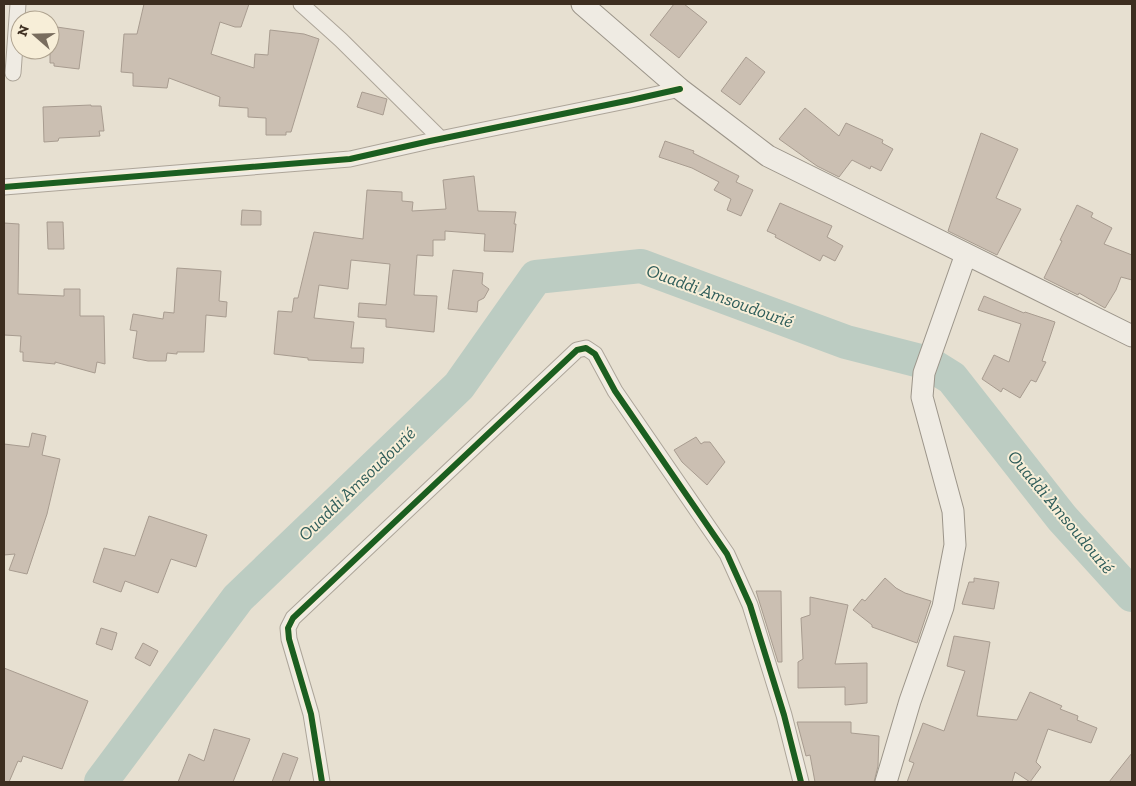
<svg xmlns="http://www.w3.org/2000/svg" width="1136" height="786" font-family="'Zilla Slab',serif">
  <style>
    .lines { fill: none; stroke-linecap: round; stroke-linejoin: round }
    .river { stroke: #bcccc2; stroke-width: 34 }
    .building { fill: #cbbfb2; stroke: #a89c90 }
    .street-casing { stroke: #ada599; stroke-width: 17 }
    .secondary-casing { stroke: #9c958a; stroke-width: 23 }
    .street { stroke: #efebe3; stroke-width: 15 }
    .secondary { stroke: #efebe3; stroke-width: 21 }
    .cycleway-casing { stroke: #f7eed8; stroke-width: 9 }
    .cycleway { stroke: #1b5e20; stroke-width: 6 }
    .labels { text-anchor: middle; stroke-width: 4; stroke-linejoin: round; paint-order: stroke }
    .water-label { font-size: 18px; font-style: italic; fill: #2f5d5a; stroke: #f7eed8 }
  </style>
  <rect width="100%" height="100%" fill="#e7e0d1"/>
  <g class="lines">
    <!-- river -->
    <path class="river" d="M 101,782 L 238,598 L 459,386 L 536,277 L 641,266 L 846,342 L 928,363 L 952,378 L 1062,518 L 1132,595"/>
  </g>
  <!-- building -->
  <path class="building" d="M 144,4 L 249,4 L 241,27 L 235,27 L 220,22 L 211,54 L 254,68 L 255,54 L 268,55 L 270,30 L 304,34 L 319,39 L 291,132 L 286,132 L 286,135 L 266,135 L 266,118 L 248,117 L 248,108 L 219,106 L 220,97 L 169,78 L 167,88 L 133,86 L 133,73 L 121,72 L 124,34 L 137,34 Z
    M 674,4 L 684,4 L 707,22 L 679,58 L 650,35 Z
    M 50,26 L 84,31 L 79,69 L 54,66 L 54,63 L 50,63 Z
    M 746,57 L 765,72 L 740,105 L 721,91 Z
    M 362,92 L 387,99 L 383,115 L 357,107 Z
    M 91,105 L 91,106 L 101,106 L 104,131 L 99,131 L 100,136 L 59,138 L 58,141 L 44,142 L 43,107 Z
    M 805,108 L 839,136 L 846,123 L 883,140 L 882,143 L 893,149 L 881,171 L 871,166 L 870,169 L 852,160 L 839,177 L 817,166 L 779,139 Z
    M 981,133 L 1018,149 L 996,198 L 1021,209 L 997,255 L 948,231 Z
    M 665,141 L 694,151 L 693,153 L 739,176 L 736,182 L 753,190 L 741,216 L 727,210 L 731,199 L 714,190 L 719,182 L 692,168 L 659,157 Z
    M 474,176 L 478,211 L 516,212 L 514,224 L 516,224 L 513,252 L 484,251 L 485,234 L 445,231 L 445,240 L 433,240 L 433,256 L 417,255 L 414,295 L 437,296 L 434,332 L 386,327 L 386,319 L 358,317 L 359,303 L 386,305 L 390,264 L 351,260 L 348,289 L 319,285 L 314,318 L 354,322 L 351,348 L 364,348 L 363,363 L 308,360 L 308,358 L 274,354 L 278,311 L 292,312 L 294,298 L 298,298 L 314,232 L 363,239 L 367,190 L 402,192 L 402,201 L 413,202 L 412,211 L 446,209 L 443,180 Z
    M 780,203 L 832,226 L 827,237 L 843,246 L 835,261 L 823,255 L 820,261 L 775,237 L 776,235 L 767,231 Z
    M 1077,205 L 1093,213 L 1091,217 L 1112,228 L 1104,244 L 1132,255 L 1132,280 L 1121,277 L 1116,290 L 1105,308 L 1079,293 L 1078,295 L 1044,278 L 1062,241 L 1060,240 Z
    M 242,210 L 261,211 L 261,225 L 241,225 Z
    M 47,222 L 63,222 L 64,249 L 48,249 Z
    M 4,223 L 19,224 L 18,294 L 64,296 L 64,289 L 80,289 L 80,316 L 104,316 L 105,364 L 97,362 L 95,373 L 55,362 L 55,364 L 23,361 L 23,352 L 20,352 L 21,336 L 4,335 Z
    M 177,268 L 221,271 L 219,301 L 227,302 L 226,317 L 206,315 L 204,352 L 177,352 L 177,354 L 167,353 L 166,361 L 148,361 L 133,358 L 137,331 L 130,330 L 133,314 L 163,319 L 164,312 L 174,313 Z
    M 453,270 L 483,273 L 482,284 L 489,289 L 484,298 L 478,301 L 477,312 L 448,309 Z
    M 984,296 L 1024,313 L 1025,312 L 1055,322 L 1042,361 L 1046,362 L 1036,382 L 1031,380 L 1020,398 L 1003,388 L 1001,392 L 982,379 L 994,355 L 1009,362 L 1021,324 L 978,310 Z
    M 32,433 L 46,436 L 42,455 L 60,459 L 47,514 L 27,574 L 9,570 L 15,554 L 4,555 L 4,444 L 29,447 Z
    M 696,437 L 701,444 L 704,442 L 710,442 L 725,462 L 707,485 L 682,462 L 674,450 Z
    M 149,516 L 207,535 L 196,567 L 171,559 L 158,593 L 125,581 L 121,592 L 93,582 L 104,548 L 135,556 Z
    M 885,578 L 896,588 L 905,593 L 931,601 L 917,643 L 872,627 L 872,625 L 853,610 L 862,599 L 865,601 Z
    M 974,578 L 999,582 L 994,609 L 962,604 L 969,582 L 974,582 Z
    M 756,591 L 781,591 L 782,662 L 778,662 Z
    M 810,597 L 848,605 L 835,664 L 867,663 L 867,703 L 845,705 L 845,687 L 798,688 L 798,662 L 803,659 L 801,618 L 810,615 Z
    M 101,628 L 117,633 L 112,650 L 96,644 Z
    M 954,636 L 990,642 L 977,716 L 1017,720 L 1030,692 L 1062,706 L 1060,709 L 1078,716 L 1077,720 L 1097,728 L 1091,743 L 1048,729 L 1036,762 L 1041,767 L 1030,782 L 1015,772 L 1012,782 L 907,782 L 914,763 L 909,761 L 923,723 L 944,731 L 965,671 L 947,666 Z
    M 143,643 L 158,651 L 150,666 L 135,658 Z
    M 4,668 L 88,701 L 62,769 L 23,756 L 21,762 L 18,761 L 9,782 L 4,782 Z
    M 797,722 L 851,722 L 851,733 L 879,736 L 878,766 L 874,782 L 815,782 L 810,755 L 806,756 Z
    M 214,729 L 250,739 L 233,782 L 178,782 L 189,754 L 204,761 Z
    M 283,753 L 298,758 L 289,782 L 272,782 Z
    M 1132,753 L 1132,782 L 1109,782 Z"/>
  <g class="lines">
    <!-- street casing -->
    <g class="street-casing">
      <path id="street" d="M 301,4 L 341,40 L 441,139
        M 13,73 L 18,4
        M 4,187 L 350,159 L 430,141 L 631,100 L 680,89
        M 322,782 L 311,714 L 289,639 L 288,628 L 293,618 L 577,350 L 586,348 L 595,354 L 615,391 L 727,554 L 750,605 L 784,715 L 801,782"/>
    </g>
    <!-- secondary casing -->
    <g class="secondary-casing">
      <path id="secondary" d="M 582,4 L 680,89 L 768,156 L 1132,336
        M 886,782 L 910,701 L 943,607 L 955,545 L 953,511 L 922,397 L 924,373 L 966,254"/>
    </g>
    <!-- street -->
    <use href="#street" class="street"/>
    <!-- secondary -->
    <use href="#secondary" class="secondary"/>
    <!-- cycleway casing -->
    <g class="cycleway-casing">
      <path id="cycleway" d="M 4,187 L 350,159 L 430,141 L 631,100 L 680,89
        M 322,782 L 311,714 L 289,639 L 288,628 L 293,618 L 577,350 L 586,348 L 595,354 L 615,391 L 727,554 L 750,605 L 784,715 L 801,782"/>
    </g>
    <!-- cycleway -->
    <use href="#cycleway" class="cycleway"/>
  </g>
  <g class="labels">
    <!-- water labels -->
    <g class="water-label">
      <text transform="translate(720 296) rotate(20)" y="6">Ouaddi Amsoudourié</text>
      <text transform="translate(357 484) rotate(-44)" y="6">Ouaddi Amsoudourié</text>
      <text transform="translate(1061 512) rotate(50)" y="6">Ouaddi Amsoudourié</text>
    </g>
  </g>
  <!-- border -->
  <rect width="1136" height="786" fill="none" stroke="#3d2e20" stroke-width="10"/>
  <!-- north arrow -->
  <g transform="translate(35 35) rotate(290)"><circle r="24" fill="#f7eed8" stroke="#ada18e"/>
  <path d="M0-4L9 19L0 12L-9 19Z" fill="#786c5e"/>
  <text y="-8" font-size="14" font-weight="bold" text-anchor="middle" fill="#3d2e20">N</text>
  </g>
</svg>
